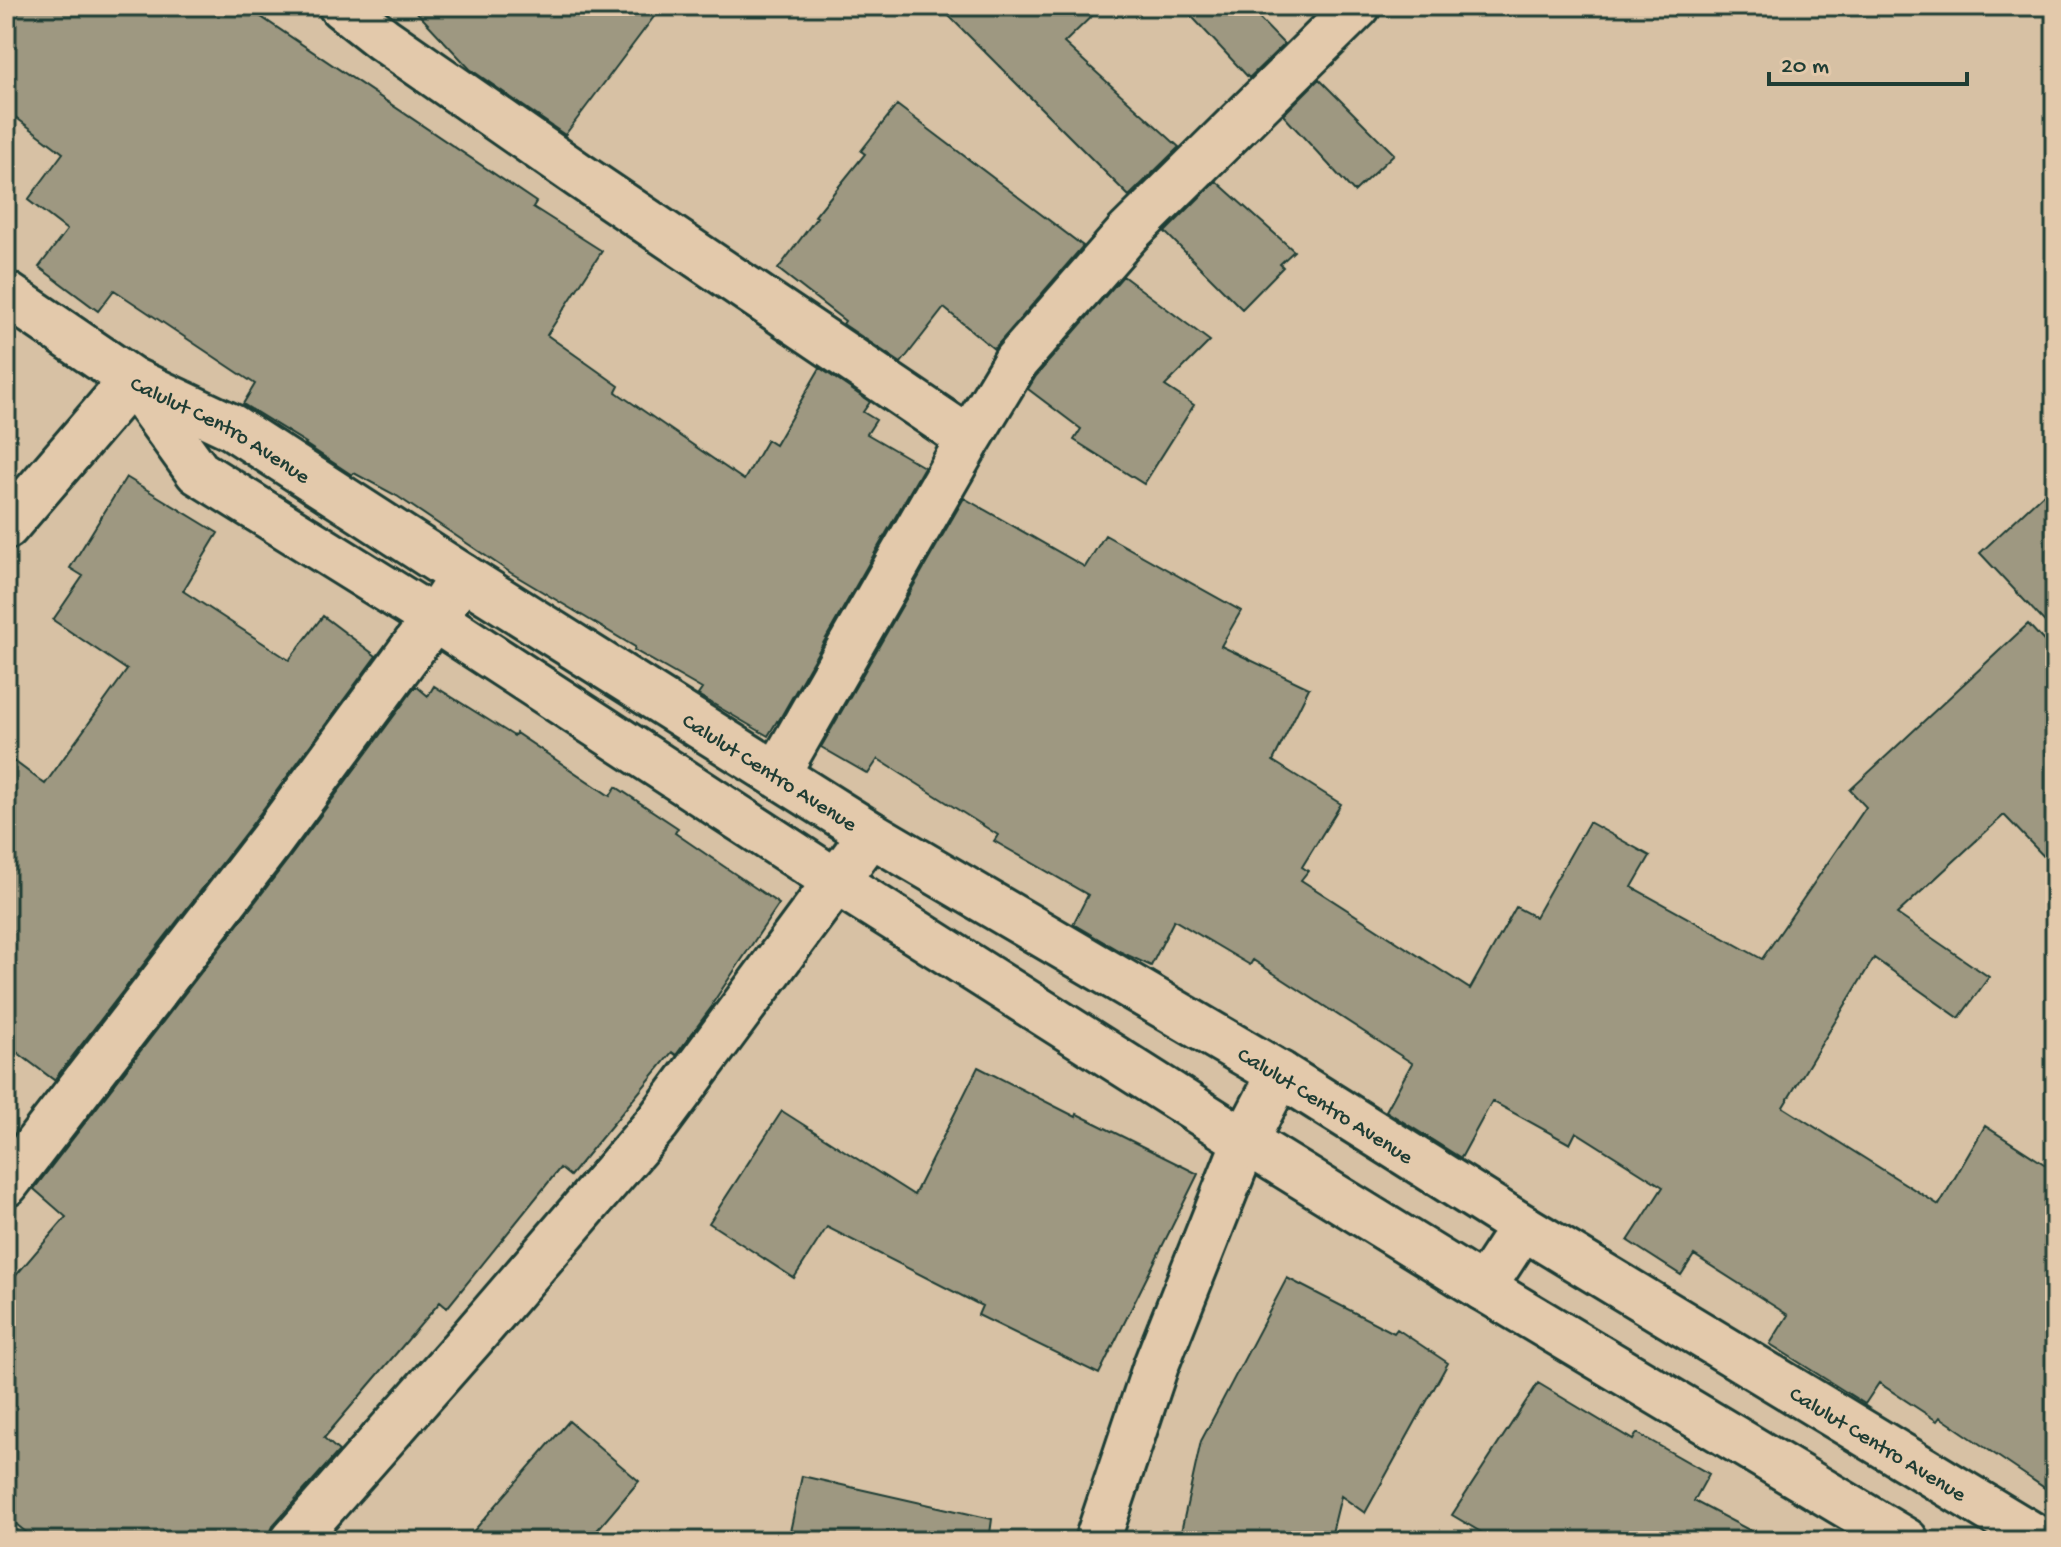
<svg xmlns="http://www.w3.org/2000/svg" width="2061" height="1547" font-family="'Gochi Hand',sans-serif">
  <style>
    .building { fill: #9e9881; stroke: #1f3d34; stroke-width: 2 }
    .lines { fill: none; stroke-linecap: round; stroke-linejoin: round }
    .minor-casing { stroke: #1f3d34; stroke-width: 50 }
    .major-casing { stroke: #1f3d34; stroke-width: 50 }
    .minor { stroke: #e3c9ab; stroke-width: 44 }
    .major { stroke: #e3c9ab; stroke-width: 44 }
    .labels { text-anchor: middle; stroke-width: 7; stroke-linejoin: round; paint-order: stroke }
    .street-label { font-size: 22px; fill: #1f3d34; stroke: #e3c9ab }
  </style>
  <rect width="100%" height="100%" fill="#d7c1a4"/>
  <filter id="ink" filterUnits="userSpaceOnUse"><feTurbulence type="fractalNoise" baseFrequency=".0125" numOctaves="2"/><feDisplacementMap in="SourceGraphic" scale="16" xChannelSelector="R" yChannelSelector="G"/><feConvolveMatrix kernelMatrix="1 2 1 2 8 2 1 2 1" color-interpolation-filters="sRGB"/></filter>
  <g filter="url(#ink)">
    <!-- building -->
    <path class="building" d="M 6,6 L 245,6 L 536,202 L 533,207 L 602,251 L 547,335 L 619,386 L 616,392 L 744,480 L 767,440 L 775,445 L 820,368 L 870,402 L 863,412 L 876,420 L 867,434 L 924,467 L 778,722 L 777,721 L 768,736 L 698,695 L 702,689 L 634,650 L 635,647 L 511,573 L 397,496 L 354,473 L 352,475 L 305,444 L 306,443 L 243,404 L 255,384 L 114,290 L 98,311 L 39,267 L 67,230 L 28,200 L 63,153 L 6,110 Z
      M 411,6 L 662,6 L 565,135 L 470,69 Z
      M 939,6 L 1102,6 L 1064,43 L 1179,147 L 1129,196 Z
      M 1182,6 L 1247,6 L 1284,44 L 1249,78 Z
      M 1319,79 L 1394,154 L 1354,192 L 1283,115 Z
      M 897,105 L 1083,246 L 994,349 L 944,308 L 901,363 L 843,324 L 845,321 L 778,269 L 817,217 L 815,216 L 865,154 L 861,151 Z
      M 1216,181 L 1294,251 L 1280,264 L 1283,267 L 1242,309 L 1165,232 Z
      M 1123,276 L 1210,341 L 1165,386 L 1194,405 L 1144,484 L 1074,440 L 1081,429 L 1028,389 L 1036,376 Z
      M 126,477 L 218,533 L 183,591 L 289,660 L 323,616 L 376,656 L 250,827 L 54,1080 L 6,1044 L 6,755 L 45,784 L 127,670 L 53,620 L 83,576 L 70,568 Z
      M 2055,483 L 2055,633 L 1980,553 Z
      M 964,498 L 1085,567 L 1105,535 L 1241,611 L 1221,646 L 1309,688 L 1273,761 L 1341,804 L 1302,867 L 1308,871 L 1301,880 L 1470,989 L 1516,907 L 1535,917 L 1589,822 L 1650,856 L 1632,887 L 1762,959 L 1866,807 L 1850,790 L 2028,624 L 2055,653 L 2055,868 L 2004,815 L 1897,914 L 1989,977 L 1959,1018 L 1874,958 L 1783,1107 L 1939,1205 L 1985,1126 L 2055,1171 L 2055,1495 L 1940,1417 L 1937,1421 L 1879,1383 L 1865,1404 L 1770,1344 L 1788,1315 L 1694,1255 L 1681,1275 L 1628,1241 L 1663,1187 L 1576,1132 L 1570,1144 L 1492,1101 L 1461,1158 L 1386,1111 L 1412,1063 L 1253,960 L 1250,965 L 1174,920 L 1151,966 L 1121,952 L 1073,924 L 1088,895 L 994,841 L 998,835 L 878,759 L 868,774 L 821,747 Z
      M 416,686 L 428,696 L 434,686 L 514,736 L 516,733 L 610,796 L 616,787 L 678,828 L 675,833 L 779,904 L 712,1004 L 713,1005 L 676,1055 L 672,1052 L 570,1176 L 560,1168 L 447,1308 L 440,1302 L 324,1438 L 339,1451 L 274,1524 L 269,1535 L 269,1541 L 37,1541 L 6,1516 L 6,1287 L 66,1217 L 34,1189 L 290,857 Z
      M 978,1067 L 1076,1117 L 1077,1114 L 1198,1174 L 1099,1374 L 978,1315 L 982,1306 L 827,1227 L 794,1278 L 709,1223 L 782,1111 L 914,1195 Z
      M 1287,1278 L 1394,1333 L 1397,1329 L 1448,1363 L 1365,1513 L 1341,1496 L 1330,1541 L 1179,1541 L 1201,1441 Z
      M 1538,1383 L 1633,1440 L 1637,1433 L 1709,1474 L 1694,1501 L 1770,1541 L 1496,1541 L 1452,1515 Z
      M 569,1421 L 639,1481 L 588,1541 L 465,1541 Z
      M 802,1476 L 992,1519 L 989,1541 L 788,1541 Z"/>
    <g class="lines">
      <!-- minor casing -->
      <g class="minor-casing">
        <path id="minor" d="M 341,6 L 383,39 L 580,176 L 969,439
          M 777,774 L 969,439 L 1016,361 L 1128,233 L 1358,6
          M 6,1184 L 270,842 L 434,619 L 462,576
          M 293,1541 L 472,1338 L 657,1123 L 871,834
          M 1097,1541 L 1156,1365 L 1245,1141 L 1280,1074"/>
      </g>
      <!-- major casing -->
      <g class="major-casing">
        <g id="major">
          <path id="s1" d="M 6,294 L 132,380 L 232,427 L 462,576 L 871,834 L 1280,1074 L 1523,1227 L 2042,1541"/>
          <path d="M 133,382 L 198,472 L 434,619 L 837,882 L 1245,1141 L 1483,1288 L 1906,1541"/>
          <path d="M 6,527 L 132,380"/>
          <path d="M 1483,1288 L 1523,1227"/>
        </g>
      </g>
      <!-- minor -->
      <use href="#minor" class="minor"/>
      <!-- major -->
      <use href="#major" class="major"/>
    </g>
  </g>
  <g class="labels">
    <!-- street labels -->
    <g class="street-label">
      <text dy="8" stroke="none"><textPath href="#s1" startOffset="254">Calulut Centro Avenue</textPath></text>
      <text dy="8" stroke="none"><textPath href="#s1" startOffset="902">Calulut Centro Avenue</textPath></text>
      <text dy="8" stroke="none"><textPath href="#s1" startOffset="1550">Calulut Centro Avenue</textPath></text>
      <text dy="8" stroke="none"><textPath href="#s1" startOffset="2198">Calulut Centro Avenue</textPath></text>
    </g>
  </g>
  <!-- margin -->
  <rect width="2061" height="1547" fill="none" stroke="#e3c9ab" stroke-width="32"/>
  <rect x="16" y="16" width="2029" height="1515" fill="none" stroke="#1f3d34" stroke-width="3" filter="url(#ink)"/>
  <!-- scale -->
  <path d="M1769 72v12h198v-12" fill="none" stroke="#1f3d34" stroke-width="4"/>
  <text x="1781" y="72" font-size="24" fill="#1f3d34" stroke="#e3c9ab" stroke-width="6" paint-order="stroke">20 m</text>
</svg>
